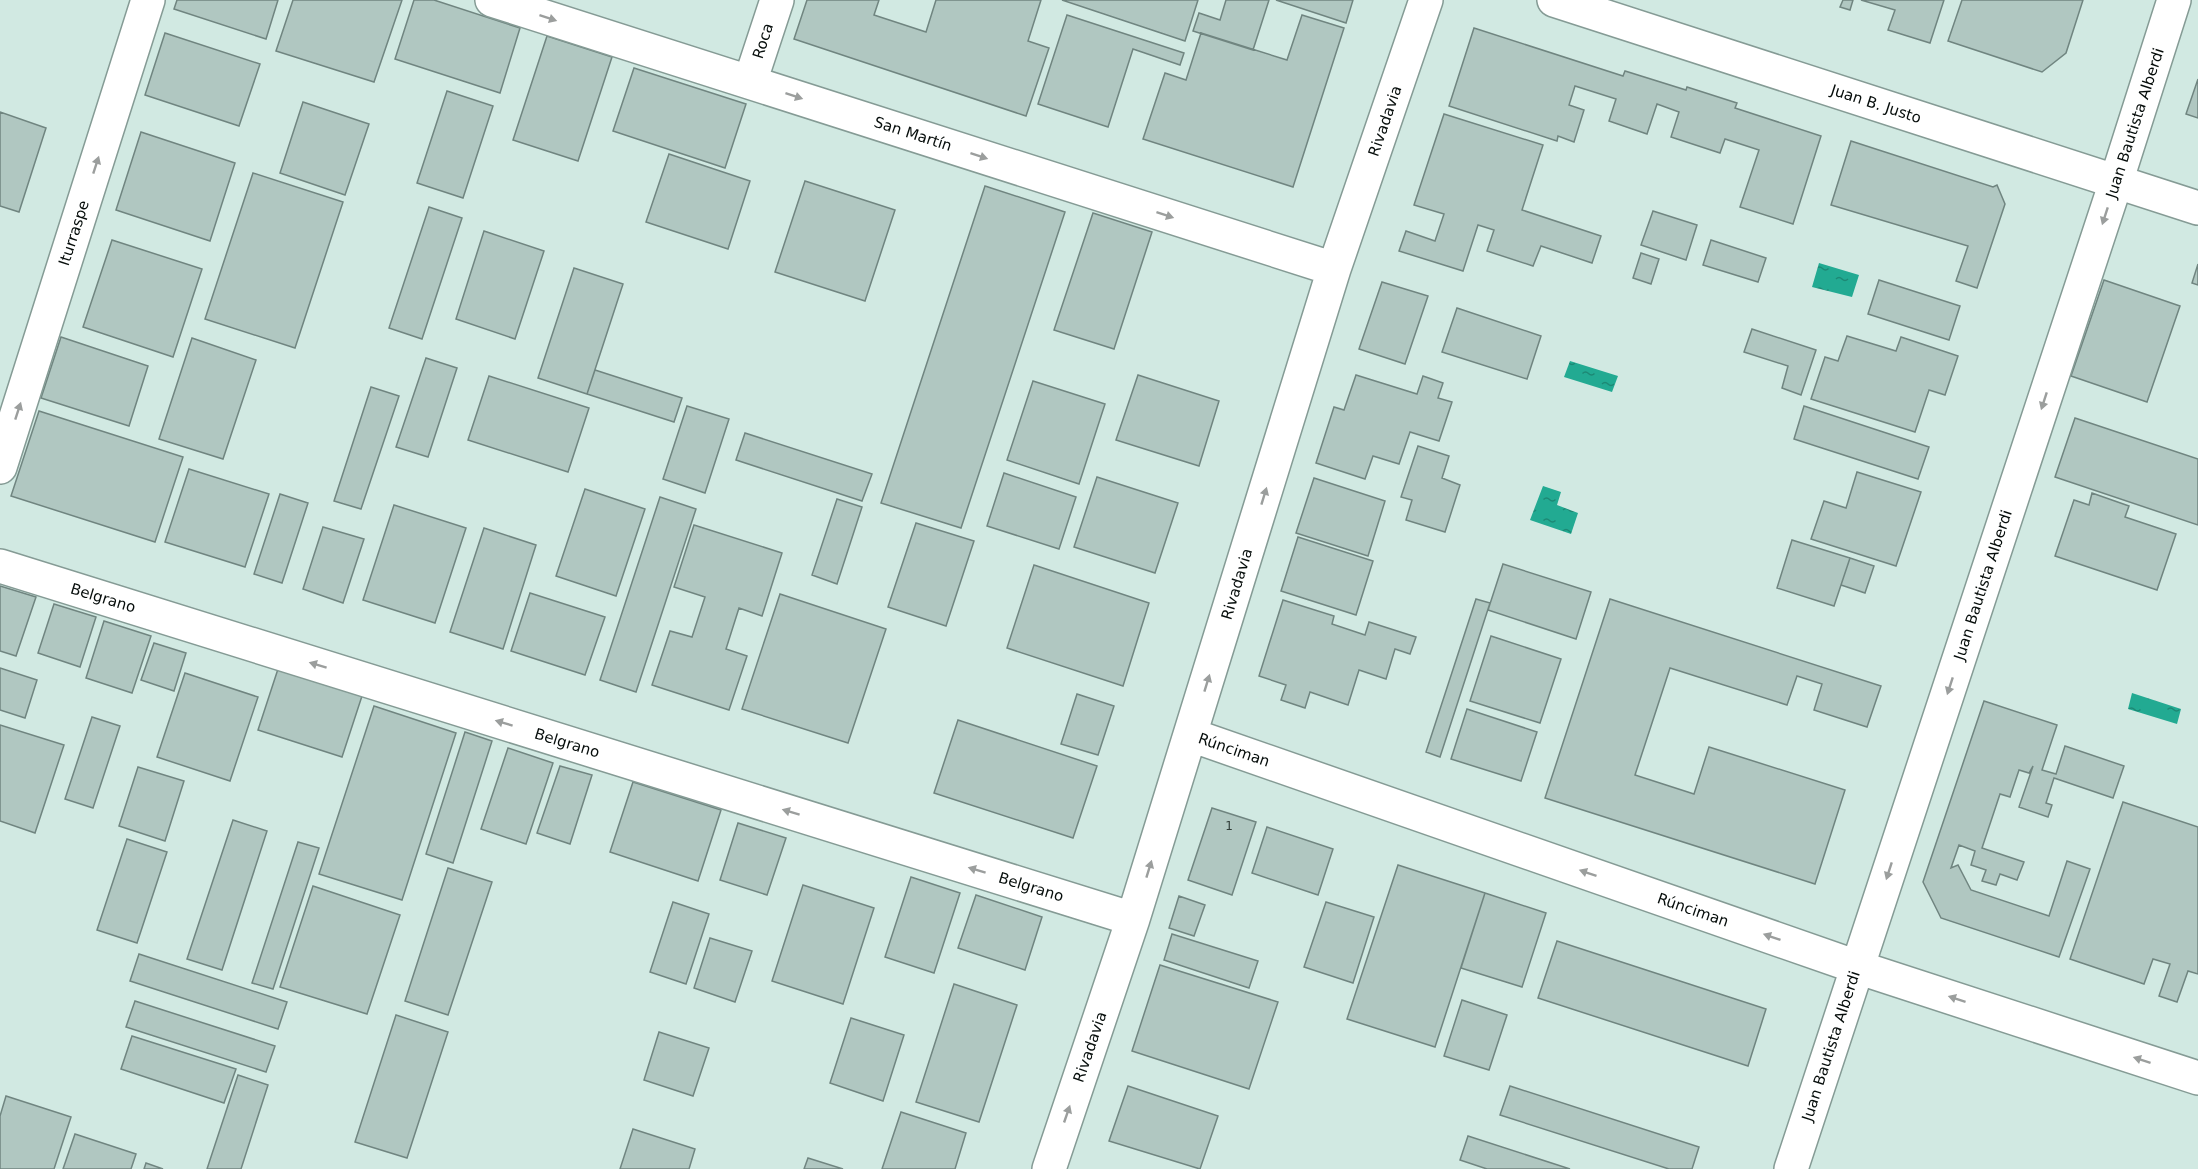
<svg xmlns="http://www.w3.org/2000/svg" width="2198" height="1169" font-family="'DejaVu Sans',sans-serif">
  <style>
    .water { fill: url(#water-ripples) }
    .building { fill: #b0c7c1; stroke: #708580; stroke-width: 1.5 }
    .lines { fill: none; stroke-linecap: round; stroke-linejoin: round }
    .minor-casing { stroke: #859b95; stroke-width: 36 }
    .minor { stroke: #fff; stroke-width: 33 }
    .oneway { fill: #9b9e9d }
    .labels { text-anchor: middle; stroke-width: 4.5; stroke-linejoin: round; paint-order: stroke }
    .number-label { font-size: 12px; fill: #303c38 }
    .street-label { font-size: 15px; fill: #060d0b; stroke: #fff }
  </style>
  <defs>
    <pattern id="water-ripples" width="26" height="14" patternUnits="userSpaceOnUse" patternTransform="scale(1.5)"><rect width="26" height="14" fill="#22aa92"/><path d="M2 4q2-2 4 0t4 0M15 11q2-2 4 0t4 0" fill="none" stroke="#1c8975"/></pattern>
  </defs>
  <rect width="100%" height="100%" fill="#d1e9e2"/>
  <!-- water -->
  <path class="water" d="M 1819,263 L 1859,275 L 1852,297 L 1812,287 Z
    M 1570,361 L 1618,376 L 1612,392 L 1564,377 Z
    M 1543,486 L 1561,492 L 1557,505 L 1578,513 L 1571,534 L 1530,520 Z
    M 2132,693 L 2181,709 L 2177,724 L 2128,709 Z"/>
  <!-- building -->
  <path class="building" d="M 177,0 L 278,0 L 266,39 L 174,9 Z
    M 293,0 L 402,0 L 374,82 L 276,51 Z
    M 414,0 L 434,0 L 520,28 L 500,93 L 395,59 Z
    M 807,0 L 879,0 L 874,15 L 926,32 L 936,0 L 1041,0 L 1028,41 L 1049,48 L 1026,116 L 794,39 Z
    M 1062,0 L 1198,0 L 1185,41 Z
    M 1226,0 L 1269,0 L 1253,50 L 1193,31 L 1199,13 L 1220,20 Z
    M 1276,0 L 1353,0 L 1346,23 Z
    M 1843,0 L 1853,0 L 1850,10 L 1840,7 Z
    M 1861,0 L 1944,0 L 1930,43 L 1888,30 L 1895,10 Z
    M 1962,0 L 2083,0 L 2066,53 L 2042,72 L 1948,41 Z
    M 1067,15 L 1184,53 L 1180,65 L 1133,49 L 1108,127 L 1038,104 Z
    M 1302,15 L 1344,28 L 1293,187 L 1143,139 L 1165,73 L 1186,80 L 1201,33 L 1287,60 Z
    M 1474,28 L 1623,76 L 1625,71 L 1686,90 L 1687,87 L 1737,103 L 1735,108 L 1821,136 L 1793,224 L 1740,207 L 1759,150 L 1725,139 L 1720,153 L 1671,137 L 1679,112 L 1657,104 L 1647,134 L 1609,121 L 1616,99 L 1575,86 L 1569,105 L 1584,110 L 1574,142 L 1558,136 L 1557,141 L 1449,106 Z
    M 165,33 L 260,64 L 239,126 L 145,95 Z
    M 547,36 L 612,57 L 578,161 L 513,140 Z
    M 634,68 L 746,104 L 725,168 L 613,131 Z
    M 2198,79 L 2198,118 L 2186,114 Z
    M 447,91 L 493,106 L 463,198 L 417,183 Z
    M 303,102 L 369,124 L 345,195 L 280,173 Z
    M 0,112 L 46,128 L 19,212 L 0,206 Z
    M 1444,114 L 1543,145 L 1522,210 L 1601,236 L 1592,263 L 1541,246 L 1533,266 L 1487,251 L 1494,230 L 1478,225 L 1463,271 L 1399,251 L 1406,231 L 1435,241 L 1444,214 L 1414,205 Z
    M 141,132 L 235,163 L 210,241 L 116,210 Z
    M 1851,141 L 1993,187 L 1997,185 L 2005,204 L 1977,288 L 1956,281 L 1968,246 L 1831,205 Z
    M 669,154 L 750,181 L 728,249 L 646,222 Z
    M 253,173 L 343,202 L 295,348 L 205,319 Z
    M 805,181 L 895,210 L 865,301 L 775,272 Z
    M 985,186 L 1065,212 L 961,528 L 881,503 Z
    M 429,207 L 462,218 L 422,339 L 389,328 Z
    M 1653,211 L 1697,225 L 1686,260 L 1641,245 Z
    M 1093,213 L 1152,232 L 1114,349 L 1054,330 Z
    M 484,231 L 544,251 L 515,339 L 456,319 Z
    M 112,240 L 202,269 L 173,357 L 83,327 Z
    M 1711,240 L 1766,258 L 1758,282 L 1703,265 Z
    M 1641,253 L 1659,259 L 1651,284 L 1633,278 Z
    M 2198,264 L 2198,285 L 2192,283 Z
    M 574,268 L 623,284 L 587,394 L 538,378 Z
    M 1879,280 L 1960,306 L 1949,340 L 1868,314 Z
    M 2104,280 L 2180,306 L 2147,402 L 2071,376 Z
    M 1382,282 L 1428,296 L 1405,364 L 1359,349 Z
    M 1457,308 L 1541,336 L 1527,379 L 1442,352 Z
    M 1752,329 L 1816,350 L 1801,395 L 1782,388 L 1788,366 L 1744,352 Z
    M 1847,336 L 1896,351 L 1901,337 L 1958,356 L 1945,395 L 1929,390 L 1915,432 L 1811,399 L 1825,357 L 1838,361 Z
    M 61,337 L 148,366 L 129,426 L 41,398 Z
    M 192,338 L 256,360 L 223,459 L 159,439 Z
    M 426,358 L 457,368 L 428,457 L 396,447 Z
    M 595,370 L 682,398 L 674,422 L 587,394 Z
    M 1138,375 L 1219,401 L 1199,466 L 1116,440 Z
    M 1356,375 L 1417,394 L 1423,376 L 1443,383 L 1438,398 L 1452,402 L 1439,441 L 1410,432 L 1399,464 L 1373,456 L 1365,479 L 1316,463 L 1334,407 L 1344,410 Z
    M 489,376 L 589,408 L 568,472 L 468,440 Z
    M 1033,381 L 1105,404 L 1079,484 L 1007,460 Z
    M 371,387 L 399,396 L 361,509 L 334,501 Z
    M 687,406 L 729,419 L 705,493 L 663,479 Z
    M 1804,406 L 1929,447 L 1918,479 L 1794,439 Z
    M 39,411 L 183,457 L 155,542 L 11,496 Z
    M 2075,418 L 2198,459 L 2198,525 L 2055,477 Z
    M 745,433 L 872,474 L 862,501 L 736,460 Z
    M 1418,446 L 1449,456 L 1442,478 L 1460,485 L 1445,532 L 1406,520 L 1412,500 L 1401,497 Z
    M 189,469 L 269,494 L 245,567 L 165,542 Z
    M 1857,472 L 1921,492 L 1896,566 L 1811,539 L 1824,501 L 1846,508 Z
    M 1004,473 L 1076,497 L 1059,549 L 987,526 Z
    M 1097,477 L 1178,503 L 1155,573 L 1074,547 Z
    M 1314,478 L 1385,501 L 1368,556 L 1296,533 Z
    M 585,489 L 645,509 L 616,596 L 556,576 Z
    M 2092,493 L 2129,506 L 2125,517 L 2176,534 L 2157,590 L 2055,556 L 2074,500 L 2089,505 Z
    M 280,494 L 308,503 L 282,583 L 254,574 Z
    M 660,497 L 696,509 L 636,692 L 600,680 Z
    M 837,499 L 862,507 L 837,584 L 812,575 Z
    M 394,505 L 466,528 L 435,623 L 363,600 Z
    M 916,523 L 974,541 L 946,626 L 888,607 Z
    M 694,525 L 782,553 L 762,616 L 739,608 L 726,649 L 747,656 L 729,710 L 652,685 L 670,631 L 692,637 L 705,597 L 674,587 Z
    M 323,527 L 364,539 L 343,603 L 303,589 Z
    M 484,528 L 536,545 L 503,649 L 450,632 Z
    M 1298,537 L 1373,561 L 1356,615 L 1281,591 Z
    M 1792,540 L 1850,558 L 1834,606 L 1777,588 Z
    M 1850,558 L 1874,566 L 1865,593 L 1841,585 Z
    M 1503,564 L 1591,592 L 1576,639 L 1488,610 Z
    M 1034,565 L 1149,603 L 1123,686 L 1007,648 Z
    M 0,586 L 36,597 L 16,656 L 0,651 Z
    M 530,593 L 605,617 L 585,675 L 511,651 Z
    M 780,594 L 886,629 L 848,743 L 742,709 Z
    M 1476,599 L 1490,603 L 1440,757 L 1426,752 Z
    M 1610,599 L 1881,686 L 1867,727 L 1814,710 L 1822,684 L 1797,676 L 1787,705 L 1670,668 L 1635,775 L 1694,794 L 1709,747 L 1845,790 L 1815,884 L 1545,798 Z
    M 1283,600 L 1334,616 L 1332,624 L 1365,635 L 1369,622 L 1416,637 L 1410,654 L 1395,649 L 1386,679 L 1359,670 L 1348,705 L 1310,692 L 1305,708 L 1281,700 L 1286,685 L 1259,676 Z
    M 54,604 L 96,617 L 80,667 L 38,653 Z
    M 104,621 L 151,636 L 132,693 L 86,678 Z
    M 1491,636 L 1561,659 L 1540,723 L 1470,701 Z
    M 154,643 L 186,653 L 174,691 L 141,680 Z
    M 0,668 L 37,680 L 25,718 L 0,710 Z
    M 278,669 L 362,696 L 342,757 L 258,730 Z
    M 185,673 L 258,697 L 230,781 L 157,757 Z
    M 1077,694 L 1114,706 L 1098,755 L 1061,744 Z
    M 1984,701 L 2057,725 L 2042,770 L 2056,774 L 2065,746 L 2124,766 L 2113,798 L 2054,778 L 2046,803 L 2052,805 L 2048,817 L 2019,807 L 2033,766 L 2029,773 L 2019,770 L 2010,797 L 2000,794 L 1982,848 L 2024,862 L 2017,880 L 2000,874 L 1996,885 L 1982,881 L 1986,870 L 1971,865 L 1975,851 L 1959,845 L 1951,868 L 1958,865 L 1971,890 L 2049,916 L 2067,861 L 2090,869 L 2059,957 L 1941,918 L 1923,882 Z
    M 374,706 L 456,733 L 402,900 L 319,874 Z
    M 1467,709 L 1537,732 L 1521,781 L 1451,759 Z
    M 92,717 L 120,726 L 93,808 L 65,799 Z
    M 958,720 L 1097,766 L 1073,838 L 934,793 Z
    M 0,725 L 64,745 L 35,833 L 0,821 Z
    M 465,732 L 492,741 L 453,863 L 426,854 Z
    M 508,748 L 553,763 L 526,844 L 481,829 Z
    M 560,766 L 592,775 L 570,844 L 537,833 Z
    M 138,767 L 184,781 L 165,841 L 119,826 Z
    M 633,782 L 721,810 L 698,881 L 610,852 Z
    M 2123,802 L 2198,827 L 2198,974 L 2188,971 L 2177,1002 L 2159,996 L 2170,964 L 2153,959 L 2144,984 L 2070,959 Z
    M 1212,808 L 1256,822 L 1232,895 L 1188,880 Z
    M 233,820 L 267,831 L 222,970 L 187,959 Z
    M 738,823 L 786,838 L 767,895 L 720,880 Z
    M 1267,827 L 1333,849 L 1318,895 L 1252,873 Z
    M 127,839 L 167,852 L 137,943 L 97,930 Z
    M 298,842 L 319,848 L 273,989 L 252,983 Z
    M 1398,865 L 1485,893 L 1435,1047 L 1347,1019 Z
    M 448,868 L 492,882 L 448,1015 L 405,1001 Z
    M 911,877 L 960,893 L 934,973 L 885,957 Z
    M 803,885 L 874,908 L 843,1004 L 772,981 Z
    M 313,886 L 400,915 L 367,1014 L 280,987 Z
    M 1485,893 L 1546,913 L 1522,987 L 1461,968 Z
    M 976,895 L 1042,917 L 1025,970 L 958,948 Z
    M 1179,896 L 1205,905 L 1194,936 L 1169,928 Z
    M 673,902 L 709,914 L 686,984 L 650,972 Z
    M 1326,902 L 1374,917 L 1353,983 L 1304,967 Z
    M 1172,934 L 1258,961 L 1249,988 L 1164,960 Z
    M 710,938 L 752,951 L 735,1002 L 694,988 Z
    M 1557,941 L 1766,1009 L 1748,1066 L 1538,998 Z
    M 139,954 L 287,1002 L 278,1029 L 130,981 Z
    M 1160,965 L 1278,1002 L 1249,1089 L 1132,1051 Z
    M 954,984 L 1017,1005 L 979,1122 L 916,1102 Z
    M 1462,1000 L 1507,1015 L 1489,1070 L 1444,1056 Z
    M 135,1001 L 275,1046 L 266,1072 L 126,1027 Z
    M 396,1015 L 448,1032 L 407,1158 L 355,1142 Z
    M 851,1018 L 904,1035 L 883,1101 L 830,1083 Z
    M 659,1032 L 709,1048 L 693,1096 L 644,1080 Z
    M 132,1036 L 236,1069 L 224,1103 L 121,1069 Z
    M 238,1075 L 268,1085 L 241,1169 L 207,1169 Z
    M 1128,1086 L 1218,1116 L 1200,1169 L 1109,1141 Z
    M 1510,1086 L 1699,1147 L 1692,1169 L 1669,1169 L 1500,1115 Z
    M 6,1096 L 71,1117 L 54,1169 L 0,1169 L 0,1116 Z
    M 901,1112 L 966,1133 L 955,1169 L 882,1169 Z
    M 633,1129 L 695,1149 L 689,1169 L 620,1169 Z
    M 75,1134 L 136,1154 L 131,1169 L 63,1169 Z
    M 1468,1136 L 1570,1169 L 1487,1169 L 1460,1160 Z
    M 808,1158 L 843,1169 L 804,1169 Z
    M 146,1163 L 163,1169 L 144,1169 Z"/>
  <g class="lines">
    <!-- minor casing -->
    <g class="minor-casing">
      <path id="minor" d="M 492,0 L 1334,269
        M 1554,0 L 2198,208
        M 750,82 L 777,0
        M 0,467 L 148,0
        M 0,566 L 1133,919
        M 1191,735 L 1857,967 L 2198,1078
        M 1049,1169 L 1133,919 L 1334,269 L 1426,0
        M 1791,1169 L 2116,182 L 2174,0"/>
    </g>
    <!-- minor -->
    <use href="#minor" class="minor"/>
  </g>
  <!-- one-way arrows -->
  <defs><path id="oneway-solid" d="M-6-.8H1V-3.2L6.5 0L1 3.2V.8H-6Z" transform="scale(1.5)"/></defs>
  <g class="oneway">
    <use href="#oneway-solid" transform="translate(548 18) rotate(18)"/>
    <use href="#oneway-solid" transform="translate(794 96) rotate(18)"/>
    <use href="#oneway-solid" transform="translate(979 156) rotate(18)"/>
    <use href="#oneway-solid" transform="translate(96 165) rotate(-72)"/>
    <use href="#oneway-solid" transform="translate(1165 215) rotate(18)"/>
    <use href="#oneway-solid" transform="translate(2105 216) rotate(108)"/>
    <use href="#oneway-solid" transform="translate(2044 401) rotate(108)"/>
    <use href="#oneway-solid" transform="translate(18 411) rotate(-72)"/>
    <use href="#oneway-solid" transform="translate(1264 496) rotate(-73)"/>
    <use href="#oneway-solid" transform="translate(318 665) rotate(-163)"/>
    <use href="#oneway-solid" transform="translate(1207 683) rotate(-73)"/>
    <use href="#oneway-solid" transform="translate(1950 686) rotate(108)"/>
    <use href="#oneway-solid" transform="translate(504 723) rotate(-163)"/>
    <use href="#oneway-solid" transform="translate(791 812) rotate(-163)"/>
    <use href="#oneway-solid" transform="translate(1149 869) rotate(-73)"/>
    <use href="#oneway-solid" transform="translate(977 870) rotate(-163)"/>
    <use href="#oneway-solid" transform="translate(1889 871) rotate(108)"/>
    <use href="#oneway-solid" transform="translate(1588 873) rotate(-161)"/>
    <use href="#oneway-solid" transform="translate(1772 937) rotate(-161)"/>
    <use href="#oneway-solid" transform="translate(1957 999) rotate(-162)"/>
    <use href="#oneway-solid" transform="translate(2142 1060) rotate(-162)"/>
    <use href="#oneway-solid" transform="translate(1067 1114) rotate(-71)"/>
  </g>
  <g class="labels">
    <!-- number labels -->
    <g class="number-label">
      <text x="1229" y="830">1</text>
    </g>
    <!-- street labels -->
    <g class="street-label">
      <text transform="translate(763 41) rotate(-72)" y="5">Roca</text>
      <text transform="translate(1876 104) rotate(18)" y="5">Juan B. Justo</text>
      <text transform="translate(1385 121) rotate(-71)" y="5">Rivadavia</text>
      <text transform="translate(2135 123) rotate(-72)" y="5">Juan Bautista Alberdi</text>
      <text transform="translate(913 134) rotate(18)" y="5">San Martín</text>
      <text transform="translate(74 233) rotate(-72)" y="5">Iturraspe</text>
      <text transform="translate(1237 584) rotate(-73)" y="5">Rivadavia</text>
      <text transform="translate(1983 585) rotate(-72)" y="5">Juan Bautista Alberdi</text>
      <text transform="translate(103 598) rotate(17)" y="5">Belgrano</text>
      <text transform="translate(567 743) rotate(17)" y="5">Belgrano</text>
      <text transform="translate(1234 750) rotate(19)" y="5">Rúnciman</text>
      <text transform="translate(1031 887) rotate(17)" y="5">Belgrano</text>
      <text transform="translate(1693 910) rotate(19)" y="5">Rúnciman</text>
      <text transform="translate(1831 1046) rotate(-72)" y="5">Juan Bautista Alberdi</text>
      <text transform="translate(1090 1047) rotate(-71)" y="5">Rivadavia</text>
    </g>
  </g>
</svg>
